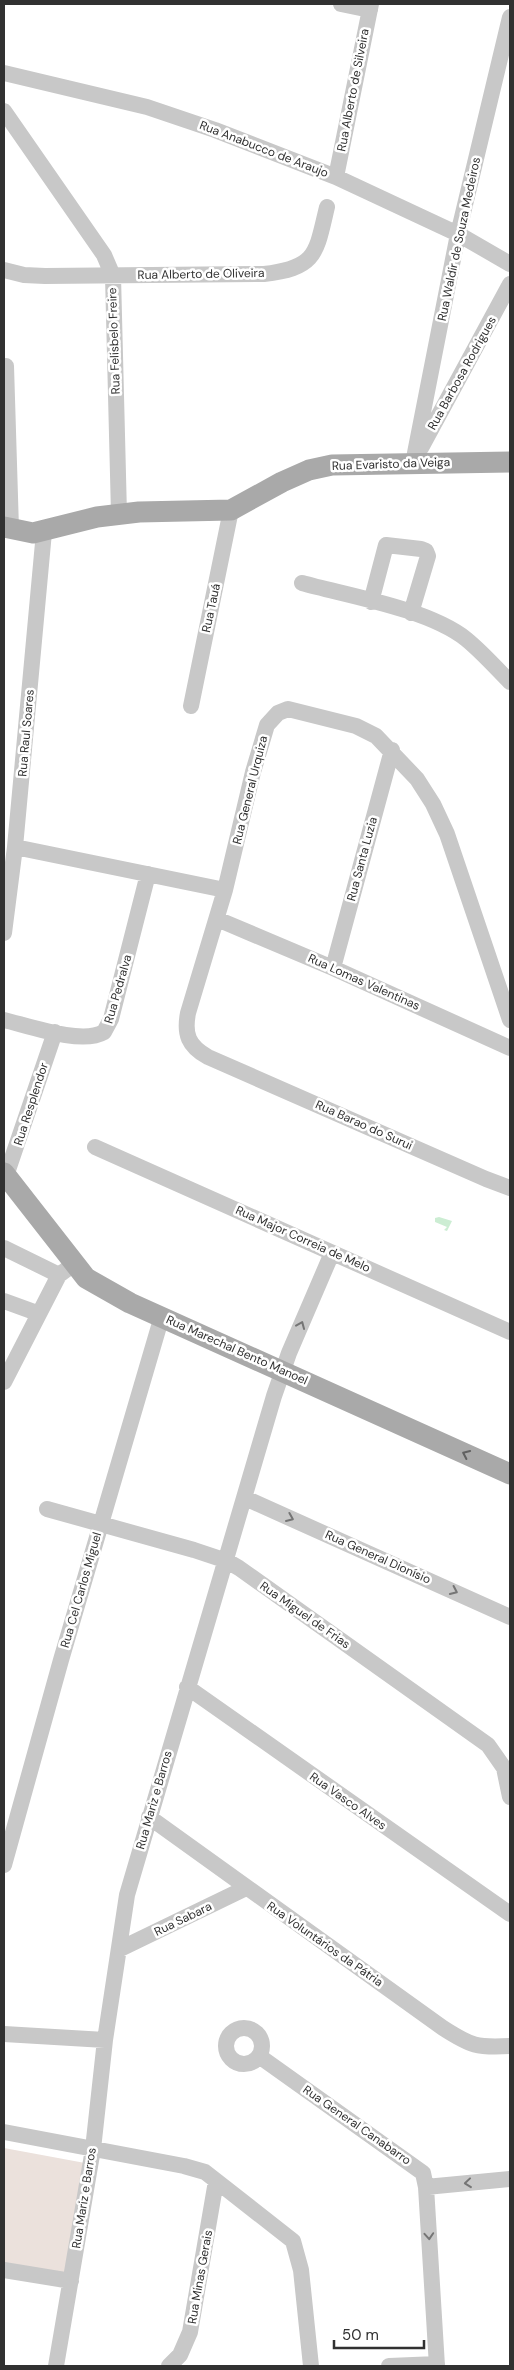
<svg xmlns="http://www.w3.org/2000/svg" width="514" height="2370" font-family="'DM Sans',sans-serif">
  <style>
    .green { fill: #ebe1dc }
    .water { fill: #ccedd3 }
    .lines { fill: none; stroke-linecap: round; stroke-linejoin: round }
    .minor { stroke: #c8c8c8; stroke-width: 16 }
    .major { stroke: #a9a9a9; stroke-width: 21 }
    .oneway { stroke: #757575 }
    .oneway2 { stroke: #616161 }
    .labels { text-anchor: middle; stroke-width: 5; stroke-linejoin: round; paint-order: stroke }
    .street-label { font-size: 12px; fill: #313131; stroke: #fff }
  </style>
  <rect width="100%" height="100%" fill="#fff"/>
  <!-- green -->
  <path class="green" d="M 4,2148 L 85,2163 L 68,2274 L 4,2266 Z"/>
  <!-- water -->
  <path class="water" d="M 439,1217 L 452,1221 L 447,1231 L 444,1230 L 447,1227 L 435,1222 L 435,1218 Z"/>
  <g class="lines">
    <!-- minor -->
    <path class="minor" d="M 341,4 L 370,10
      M 4,73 L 147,107 L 215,130 L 336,177 L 458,234 L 510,264
      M 4,111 L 104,255 L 113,276 L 119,514
      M 336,177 L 371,4
      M 4,270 L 24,275 L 45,276 L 264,274 C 317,268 316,253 327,207
      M 6,366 L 11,529
      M 421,448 L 510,284
      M 413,463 L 458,234 L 510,17
      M 302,583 C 349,596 428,609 466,639 C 482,652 496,668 510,682
      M 371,602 L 386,545 L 421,549 L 426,551 L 428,556 L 411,613
      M 191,706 L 231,510
      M 15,847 L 225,890
      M 217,919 L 333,968 L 510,1048
      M 4,933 L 15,847 L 44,532
      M 333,968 L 392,750
      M 4,1020 C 29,1026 82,1045 104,1032 L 111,1019 L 148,874
      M 510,1020 L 447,834 L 433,804 L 417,779 L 376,736 L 356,726 L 288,709 L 278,713 L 267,725 L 253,772 L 225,890 L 188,1013 C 184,1034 188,1046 208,1057 L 486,1179 L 510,1188
      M 95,1147 L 510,1332
      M 6,1176 L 55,1032
      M 4,1248 L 59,1275
      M 4,1301 L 37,1313
      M 4,1382 L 59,1275 L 74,1264
      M 245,1498 L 510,1617
      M 47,1509 L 194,1550 L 227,1561 L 239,1568 L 488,1745 L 504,1768 L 510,1797
      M 187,1687 L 510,1914
      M 149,1817 L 443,2028 C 471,2046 477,2048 510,2046
      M 4,1865 L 61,1660 L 162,1316
      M 120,1949 L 246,1888
      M226 2046a18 18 0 1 1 36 0a18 18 0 1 1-36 0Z
      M 4,2034 L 105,2040
      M 259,2056 L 423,2173 L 426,2187 L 437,2366
      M 4,2132 L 184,2166 L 205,2172 L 293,2241 L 301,2270 L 311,2366
      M 426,2187 L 510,2179
      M 4,2270 L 71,2281
      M 56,2366 L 93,2149 L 105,2040 L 127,1895 L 274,1396 L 289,1353 L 332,1253
      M 169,2366 L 180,2355 L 190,2332 L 216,2181
      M 389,2366 L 437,2364"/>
    <!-- major -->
    <path class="major" d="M 4,527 L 33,533 L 97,517 L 139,512 L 231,510 L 282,482 L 309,470 L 332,465 L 510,462
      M 4,1173 L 86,1278 L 130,1303 L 510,1474"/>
  </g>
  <!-- one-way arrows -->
  <defs><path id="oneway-chevron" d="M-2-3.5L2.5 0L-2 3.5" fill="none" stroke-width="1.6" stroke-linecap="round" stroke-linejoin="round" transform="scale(1.25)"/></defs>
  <g class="oneway">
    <use href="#oneway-chevron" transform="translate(301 1325) rotate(-67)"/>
    <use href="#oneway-chevron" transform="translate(290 1518) rotate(23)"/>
    <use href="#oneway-chevron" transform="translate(454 1591) rotate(25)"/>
    <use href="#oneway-chevron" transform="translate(468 2183) rotate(174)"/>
    <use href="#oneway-chevron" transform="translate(429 2236) rotate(86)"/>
  </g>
  <use class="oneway2" href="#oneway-chevron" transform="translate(466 1454) rotate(-155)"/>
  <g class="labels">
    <!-- street labels -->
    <g class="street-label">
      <text transform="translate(353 90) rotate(-79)" y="4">Rua Alberto de Silveira</text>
      <text transform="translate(264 149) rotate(21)" y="4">Rua Anabucco de Araujo</text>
      <text transform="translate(459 239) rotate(-78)" y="4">Rua Waldir de Souza Medeiros</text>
      <text transform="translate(201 274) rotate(-1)" y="4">Rua Alberto de Oliveira</text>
      <text transform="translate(114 341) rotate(-92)" y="4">Rua Felisbelo Freire</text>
      <text transform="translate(462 373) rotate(-61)" y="4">Rua Barbosa Rodrigues</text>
      <text transform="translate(391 464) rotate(-2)" y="4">Rua Evaristo da Veiga</text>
      <text transform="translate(211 608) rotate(-78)" y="4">Rua Tauá</text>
      <text transform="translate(26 733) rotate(-85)" y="4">Rua Raul Soares</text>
      <text transform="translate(250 790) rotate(-76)" y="4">Rua General Urquiza</text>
      <text transform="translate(362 859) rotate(-75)" y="4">Rua Santa Luzia</text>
      <text transform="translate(364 982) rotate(24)" y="4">Rua Lomas Valentinas</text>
      <text transform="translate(118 989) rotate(-74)" y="4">Rua Pedralva</text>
      <text transform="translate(31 1104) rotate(-72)" y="4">Rua Resplendor</text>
      <text transform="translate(364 1125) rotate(24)" y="4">Rua Barao do Surui</text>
      <text transform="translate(303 1239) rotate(24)" y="4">Rua Major Correia de Melo</text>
      <text transform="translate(237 1350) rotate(24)" y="4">Rua Marechal Bento Manoel</text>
      <text transform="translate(378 1557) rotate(24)" y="4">Rua General Dionísio</text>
      <text transform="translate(81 1590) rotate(-74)" y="4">Rua Cel Carlos Miguel</text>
      <text transform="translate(305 1615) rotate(35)" y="4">Rua Miguel de Frias</text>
      <text transform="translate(154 1800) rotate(-74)" y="4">Rua Mariz e Barros</text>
      <text transform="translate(348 1801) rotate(35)" y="4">Rua Vasco Alves</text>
      <text transform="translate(183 1919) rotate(-26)" y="4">Rua Sabara</text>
      <text transform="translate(325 1944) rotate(35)" y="4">Rua Voluntários da Pátria</text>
      <text transform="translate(357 2125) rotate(35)" y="4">Rua General Canabarro</text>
      <text transform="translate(84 2198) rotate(-81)" y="4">Rua Mariz e Barros</text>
      <text transform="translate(200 2277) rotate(-80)" y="4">Rua Minas Gerais</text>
    </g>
  </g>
  <!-- border -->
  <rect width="514" height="2370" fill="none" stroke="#313131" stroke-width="10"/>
  <!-- scale -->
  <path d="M334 2340v8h90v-8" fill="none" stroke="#313131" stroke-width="2.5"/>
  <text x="342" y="2340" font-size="15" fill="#313131" stroke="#ffffff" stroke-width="4" paint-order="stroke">50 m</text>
</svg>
